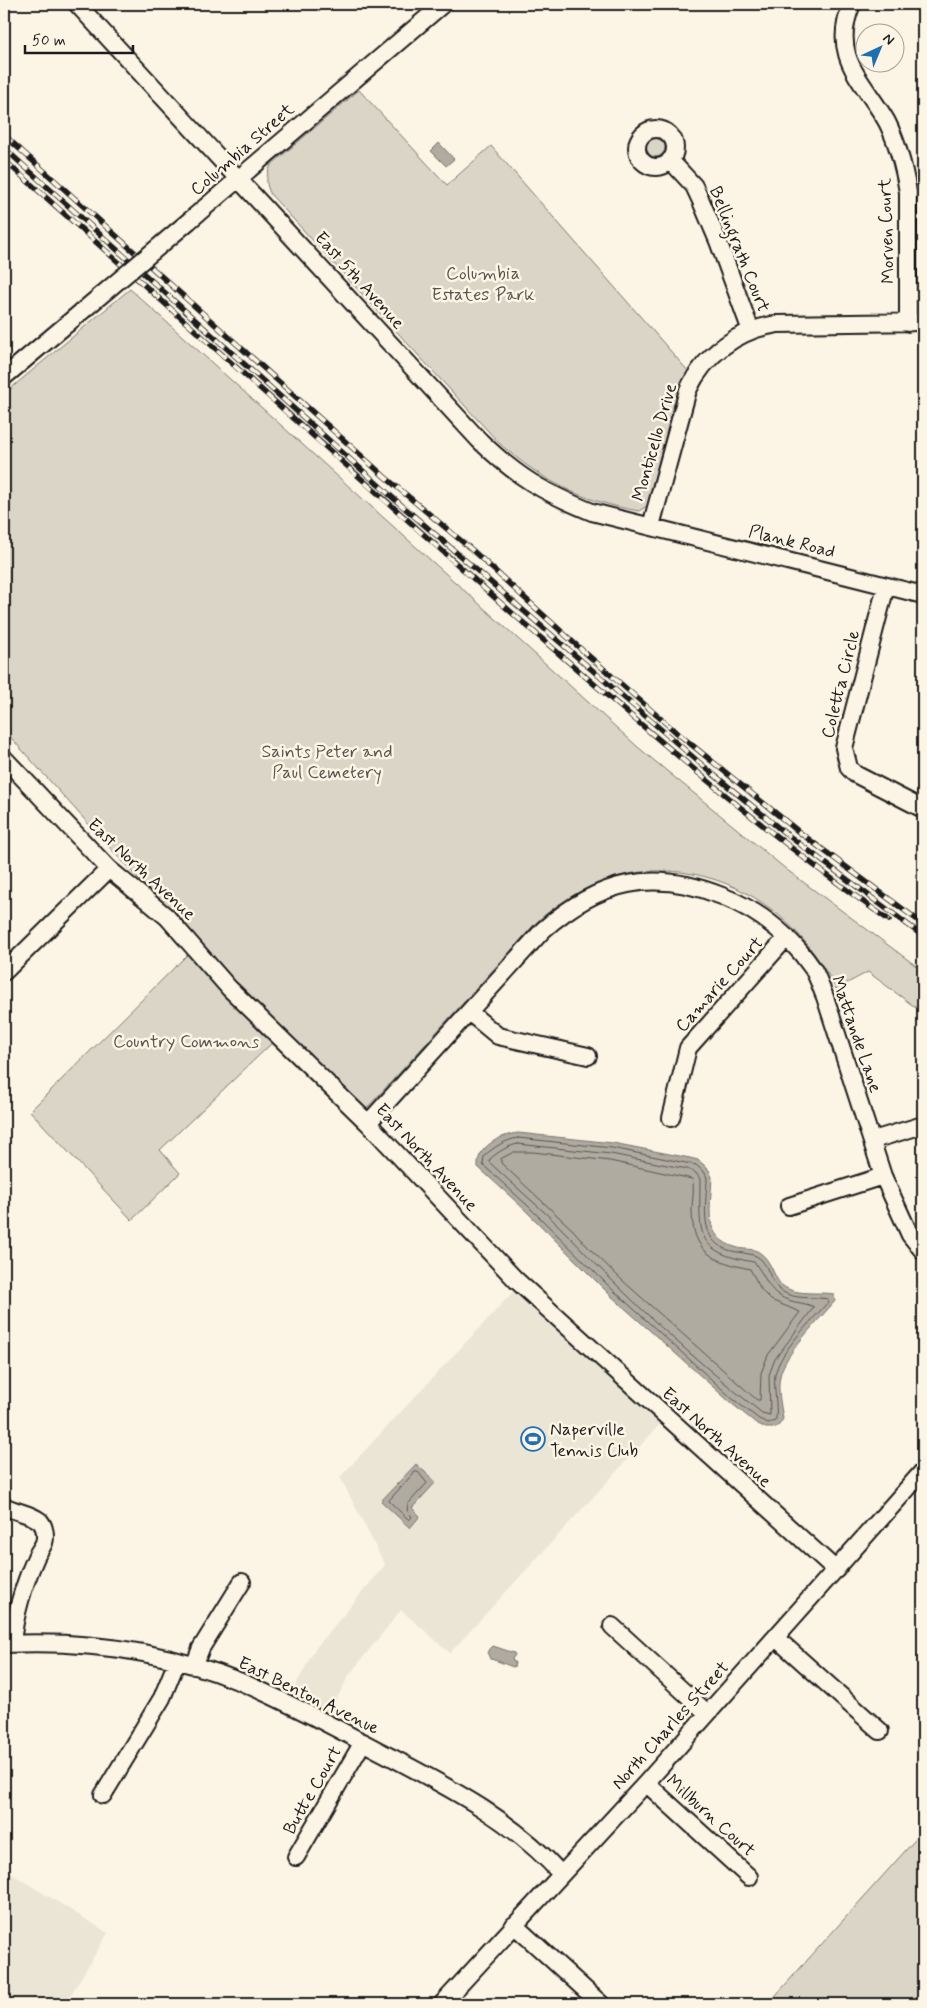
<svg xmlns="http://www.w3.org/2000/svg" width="927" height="2008" font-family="Mynerve,sans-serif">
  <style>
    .built { fill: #ebe5d6 }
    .green { fill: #dbd5c8; stroke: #7c7872 }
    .water { fill: #b0aba1; stroke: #75726c }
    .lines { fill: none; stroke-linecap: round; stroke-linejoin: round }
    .shore { stroke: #575551; stroke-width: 1 }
    .street-casing { stroke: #1c1c1c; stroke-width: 20 }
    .street { stroke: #fcf5e5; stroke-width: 16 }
    .rail-casing { stroke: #1c1c1c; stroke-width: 5.5 }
    .rail { stroke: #fcf5e5; stroke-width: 4; stroke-dasharray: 11; stroke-linecap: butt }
    .street-bridge-casing { stroke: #1c1c1c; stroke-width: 20; stroke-linecap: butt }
    .street-bridge { stroke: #fcf5e5; stroke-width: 16 }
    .labels { text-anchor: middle; stroke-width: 5; stroke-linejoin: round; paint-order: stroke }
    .street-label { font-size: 18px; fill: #1c1c1c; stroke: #fcf5e5 }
    .park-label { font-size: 18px; fill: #555450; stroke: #fcf5e5 }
    .poi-label { font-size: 18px; fill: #1c1c1c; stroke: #fcf5e5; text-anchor: start }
  </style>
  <rect width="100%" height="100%" fill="#fcf5e5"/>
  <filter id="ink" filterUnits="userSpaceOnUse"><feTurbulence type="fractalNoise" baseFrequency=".02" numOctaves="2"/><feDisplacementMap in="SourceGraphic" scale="10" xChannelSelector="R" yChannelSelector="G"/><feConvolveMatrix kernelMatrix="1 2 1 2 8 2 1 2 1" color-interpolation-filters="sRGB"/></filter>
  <g filter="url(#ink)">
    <!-- built -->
    <path class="built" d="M 527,1277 L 673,1410 L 450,1653 L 401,1610 L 349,1675 L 329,1714 L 291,1694 L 315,1649 L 385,1565 L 340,1477 Z
      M 4,1869 L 108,1933 L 65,2004 L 4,2004 Z"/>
    <!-- green -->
    <path class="green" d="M 359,90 L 447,185 L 491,146 L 688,371 L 679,387 L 675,400 L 647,506 L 639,511 C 581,501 544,482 500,444 L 271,195 C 265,183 266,177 271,165 Z
      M645 147a10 10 0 1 1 20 0a10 10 0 1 1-20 0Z
      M 130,289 L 639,748 L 787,870 L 923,971 L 923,1013 L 868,972 L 836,989 C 810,939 771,898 716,880 C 651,859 592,875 540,919 C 532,926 525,935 517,944 C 503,959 488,975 474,991 C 437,1031 401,1072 364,1111 L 237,989 L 4,730 L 4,394 Z
      M 189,953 L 272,1043 L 160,1150 L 180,1173 L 132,1220 L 30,1111 Z
      M 923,1831 L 923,2004 L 768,2004 Z"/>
    <!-- water -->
    <path class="water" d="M 439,143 L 454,159 L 446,166 L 431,151 Z
      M 518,1133 L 613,1143 L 690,1158 L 698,1160 L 704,1165 L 709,1170 L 712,1177 C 711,1208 701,1238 738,1248 C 745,1250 755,1248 760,1253 C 769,1259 772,1270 777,1279 C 788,1298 816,1291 834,1294 L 835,1301 C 820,1319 784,1354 780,1376 C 777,1390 781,1405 783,1419 L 779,1425 L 774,1428 L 766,1428 L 756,1423 L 731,1403 L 610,1295 L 523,1208 L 478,1167 C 476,1147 500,1135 518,1133 Z
      M 416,1464 L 436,1482 L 412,1508 L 420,1516 L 410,1528 L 381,1501 Z
      M 493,1646 L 514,1653 L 515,1655 L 512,1659 L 515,1663 L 514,1667 C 511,1667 497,1660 490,1659 L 487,1652 Z"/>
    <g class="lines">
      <!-- shore -->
      <path class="shore" d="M 518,1138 L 612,1148 L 696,1165 L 705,1173 L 707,1178 C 707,1200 698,1236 723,1248 C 733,1253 746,1252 756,1256 C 769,1262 769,1282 780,1290 C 795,1301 812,1296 828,1299 L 828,1302 C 812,1321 780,1350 775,1375 C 773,1386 779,1415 775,1421 L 768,1423 L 759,1419 L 734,1400 L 614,1291 L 527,1205 L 483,1165 L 484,1156 C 494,1147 505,1140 518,1138 Z
        M 518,1144 L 611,1154 L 687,1169 L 696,1173 L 700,1179 C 700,1233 693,1252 754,1262 C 766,1276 768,1293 788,1300 C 796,1303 807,1303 814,1307 L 775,1359 L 769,1375 L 770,1415 L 762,1413 C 693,1359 628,1299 568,1235 C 543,1209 515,1187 489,1162 L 490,1159 C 498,1152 507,1146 518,1144 Z
        M 514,1152 L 533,1152 L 610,1161 L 692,1179 C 695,1188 692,1200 692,1210 C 692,1253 713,1261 750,1269 L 762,1291 L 771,1300 L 800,1312 L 768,1355 L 761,1373 L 760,1400 L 757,1400 L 623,1281 L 588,1247 L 573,1230 L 501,1163 L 501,1159 Z
        M 415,1472 L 418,1472 L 427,1483 L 408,1504 L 407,1510 L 412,1517 L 409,1520 L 389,1501 Z"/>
      <!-- street casing -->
      <g class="street-casing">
        <path id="street" d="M 77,4 L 479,440 C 517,477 543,492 592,512 L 923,595
          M 852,4 C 829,57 864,81 887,122 C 898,144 904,168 908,192 L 908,323
          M637 148a19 19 0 1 1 38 0a19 19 0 1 1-38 0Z
          M 670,160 L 694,186 L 701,201 L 718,241 L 751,331
          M 189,221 L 443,4
          M 4,377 L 67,324
          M 651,526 L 688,390 C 705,354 738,330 777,324 L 923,322
          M 886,586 L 844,748 L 849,768 L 855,774 L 923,809
          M 4,758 L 109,869 L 167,917 L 229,988 L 368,1123 L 516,1280 L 836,1570
          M 4,972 L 109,869
          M 469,1012 L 498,1036 L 588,1056
          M 671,1118 L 688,1048 L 787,937
          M 368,1123 L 543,930 C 598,881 653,868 722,896 C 760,911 790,935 813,969 C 818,977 821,988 825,997 L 883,1176 L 910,1235 L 923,1251
          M 873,1140 L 923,1125
          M 789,1206 L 883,1176
          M 4,1506 C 15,1512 30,1513 40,1521 C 45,1527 46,1536 44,1543 C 42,1548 38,1552 36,1557 C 24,1584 15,1613 12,1643
          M 612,1626 L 707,1713
          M 776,1638 L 880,1731
          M 4,1644 C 85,1640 166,1651 241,1682 C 291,1703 339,1730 387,1755 C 450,1788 513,1820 561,1874
          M 194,1666 L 201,1648 L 242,1582
          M 646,1783 L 749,1877
          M 103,1795 L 162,1698 L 177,1661
          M 296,1857 L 363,1742
          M 514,1925 L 601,2004
          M 442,2004 L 646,1783 L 923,1471"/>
      </g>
      <!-- street -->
      <use href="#street" class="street"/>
      <!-- rail casing -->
      <g class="rail-casing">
        <path id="rail" d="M 4,135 L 385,477 L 471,549 L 574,643 L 676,732 L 799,832 L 923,924
          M 4,148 L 392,497 L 701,764 L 785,833 L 923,936
          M 4,160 C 171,308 336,458 503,605 C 629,714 753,825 889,920"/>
      </g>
      <!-- rail -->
      <use href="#rail" class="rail"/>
      <!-- street-bridge casing -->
      <g class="street-bridge-casing">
        <path id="street-bridge" d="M 67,324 L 189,221"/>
      </g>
      <!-- street-bridge -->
      <use href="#street-bridge" class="street-bridge"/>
    </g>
  </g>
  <!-- icons -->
  <defs>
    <g id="stadium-ring" transform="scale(1.25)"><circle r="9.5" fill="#fcf5e5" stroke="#1f6fb2" stroke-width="1.5"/><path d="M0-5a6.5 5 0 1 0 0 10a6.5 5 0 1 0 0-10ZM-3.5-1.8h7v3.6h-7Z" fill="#1f6fb2"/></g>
  </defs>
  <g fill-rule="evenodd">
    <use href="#stadium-ring" x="533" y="1439"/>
  </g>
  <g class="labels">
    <!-- street labels -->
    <g class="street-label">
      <text transform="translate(242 149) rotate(-41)" y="6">Columbia Street</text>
      <text transform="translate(886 231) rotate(-92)" y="6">Morven Court</text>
      <text transform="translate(740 249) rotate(68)" y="6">Bellingrath Court</text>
      <text transform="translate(360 280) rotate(48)" y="6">East 5th Avenue</text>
      <text transform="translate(654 442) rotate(-74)" y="6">Monticello Drive</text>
      <text transform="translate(792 541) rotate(14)" y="6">Plank Road</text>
      <text transform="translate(840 684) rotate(-76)" y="6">Coletta Circle</text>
      <text transform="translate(142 869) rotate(43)" y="6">East North Avenue</text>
      <text transform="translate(719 984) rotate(-48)" y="6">Camarie Court</text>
      <text transform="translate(857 1034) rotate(71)" y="6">Mattande Lane</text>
      <text transform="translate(427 1157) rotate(47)" y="6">East North Avenue</text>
      <text transform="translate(717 1437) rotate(42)" y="6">East North Avenue</text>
      <text transform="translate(309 1695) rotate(26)" y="6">East Benton Avenue</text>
      <text transform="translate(670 1725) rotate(-48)" y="6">North Charles Street</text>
      <text transform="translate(312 1790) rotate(-60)" y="6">Butte Court</text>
      <text transform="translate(711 1815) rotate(42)" y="6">Millburn Court</text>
    </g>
    <!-- park labels -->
    <g class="park-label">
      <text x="483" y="279">Columbia<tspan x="483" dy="21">Estates Park</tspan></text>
      <text x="327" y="757">Saints Peter and<tspan x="327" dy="21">Paul Cemetery</tspan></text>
      <text x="186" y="1047">Country Commons</text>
    </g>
    <!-- poi labels -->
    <g class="poi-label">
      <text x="550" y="1435">Naperville<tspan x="550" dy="21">Tennis Club</tspan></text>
    </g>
  </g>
  <!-- margin -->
  <rect width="927" height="2008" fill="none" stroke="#fcf5e5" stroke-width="20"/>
  <rect x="10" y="10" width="907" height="1988" fill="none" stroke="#1c1c1c" stroke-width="2" filter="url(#ink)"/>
  <!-- north arrow -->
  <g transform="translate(880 48) rotate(44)"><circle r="24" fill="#fcf5e5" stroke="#a29e95"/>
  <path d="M0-4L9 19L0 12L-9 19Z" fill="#1f6fb2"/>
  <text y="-8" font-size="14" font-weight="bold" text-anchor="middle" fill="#1c1c1c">N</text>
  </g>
  <!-- scale -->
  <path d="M25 45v8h108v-8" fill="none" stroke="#1c1c1c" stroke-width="2.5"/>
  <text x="32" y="45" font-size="15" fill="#1c1c1c" stroke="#fcf5e5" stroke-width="4" paint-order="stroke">50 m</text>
</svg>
